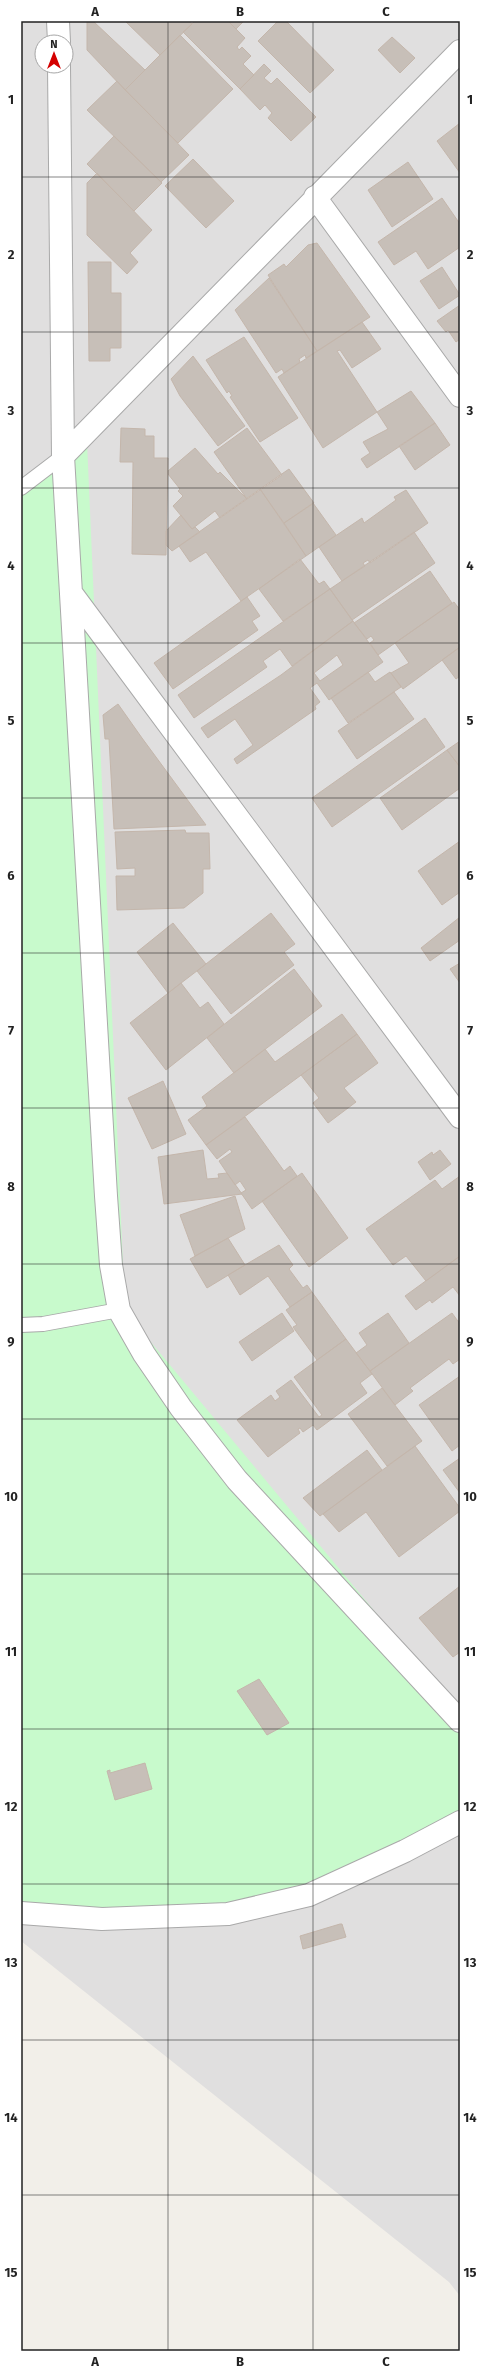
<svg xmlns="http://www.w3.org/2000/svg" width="481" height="2372" font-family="'Fira Sans',sans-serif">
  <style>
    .residential { fill: #e0dfdf; fill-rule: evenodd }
    .park { fill: #c8facc }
    .building { fill: #c7bfb8; stroke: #c4b6ab; fill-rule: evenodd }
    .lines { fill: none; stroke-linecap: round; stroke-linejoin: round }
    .lane-casing { stroke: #a9a9a9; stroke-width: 16 }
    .street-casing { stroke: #a9a9a9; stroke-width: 24 }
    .lane { stroke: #fff; stroke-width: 14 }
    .street { stroke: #fff; stroke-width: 22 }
    .grid { fill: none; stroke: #222; stroke-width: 1; stroke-opacity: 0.55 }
    .neatline { fill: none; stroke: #222; stroke-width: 1.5 }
    .grid-label { font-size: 13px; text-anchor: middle; font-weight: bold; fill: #222 }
  </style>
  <rect width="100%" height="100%" fill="#f2efe9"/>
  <!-- residential -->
  <path class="residential" d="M 21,21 L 460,21 L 460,2296 L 449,2282 L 21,1941 ZM 42,42 L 66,42 L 66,66 L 42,66 Z"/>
  <!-- park -->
  <path class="park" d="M 87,442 L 125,1311 L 460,1714 L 460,1816 L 324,1884 L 223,1909 L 21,1912 L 21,478 Z"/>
  <!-- building -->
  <path class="building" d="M 87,21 L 93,21 L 145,70 L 125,90 L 87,50 Z
    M 125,21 L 188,21 L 192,24 L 160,55 Z
    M 195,21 L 228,21 L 245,38 L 237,47 L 239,50 L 242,47 L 251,56 L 243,64 L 254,75 L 240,89 L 183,32 Z
    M 228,21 L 244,21 L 236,29 Z
    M 278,21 L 286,21 L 334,70 L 310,93 L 258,41 Z
    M 180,35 L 233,89 L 178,143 L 125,90 Z
    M 392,37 L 415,58 L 400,73 L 378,50 Z
    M 264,64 L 271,71 L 264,78 L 271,84 L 277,78 L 316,117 L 291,141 L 268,118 L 272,113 L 265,105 L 260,110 L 240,89 Z
    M 117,81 L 189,155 L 161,182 L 87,110 Z
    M 460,123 L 460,173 L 437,141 Z
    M 114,136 L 162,183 L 134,211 L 87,164 Z
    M 193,159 L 234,201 L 206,228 L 165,186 Z
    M 408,162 L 433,199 L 392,227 L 368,190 Z
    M 97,173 L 152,230 L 130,253 L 138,262 L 127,274 L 87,235 L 87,183 Z
    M 442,198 L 460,224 L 460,247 L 428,269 L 416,251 L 394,265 L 378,242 Z
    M 317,243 L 370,317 L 317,351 L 268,275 L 284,264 L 286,267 L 308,245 Z
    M 88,262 L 111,262 L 111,293 L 121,293 L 121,348 L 110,348 L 110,361 L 89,361 Z
    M 442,267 L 460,295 L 439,309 L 420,281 Z
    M 269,278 L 317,351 L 306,358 L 305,355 L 299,359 L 300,362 L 284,373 L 282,369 L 276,373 L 235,310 Z
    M 460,305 L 460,339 L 456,342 L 448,330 L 446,332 L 437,321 Z
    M 362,322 L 381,349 L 352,368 L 340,350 L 337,351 L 377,412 L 323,448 L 278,377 Z
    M 244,337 L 298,418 L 260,442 L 230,397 L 232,396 L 229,391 L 227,393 L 206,360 Z
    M 193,356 L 245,426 L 218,446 L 180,396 L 171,379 Z
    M 411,391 L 435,423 L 367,468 L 361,459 L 370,453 L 363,442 L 388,429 L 377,412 Z
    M 435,423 L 450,445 L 415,470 L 399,446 Z
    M 121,428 L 145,429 L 145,436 L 154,436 L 154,458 L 168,458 L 166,555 L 132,554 L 133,462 L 120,462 Z
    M 247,428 L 282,475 L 247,499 L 214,452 Z
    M 195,448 L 218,474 L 220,472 L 247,499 L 220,518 L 215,511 L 192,529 L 173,506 L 183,496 L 178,491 L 180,489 L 168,474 L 168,471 Z
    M 289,469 L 314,503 L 284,523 L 260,489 Z
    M 260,489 L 306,556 L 241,601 L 206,552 L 190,562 L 179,546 Z
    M 406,490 L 428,523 L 370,563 L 368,560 L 363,563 L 365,566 L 342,581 L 319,547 L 362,518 L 364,523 L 396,500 L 394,497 Z
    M 313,503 L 336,535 L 306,556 L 284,523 Z
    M 181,515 L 192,529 L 195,527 L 200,532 L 172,551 L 166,545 L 166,531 Z
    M 414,532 L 435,563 L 352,620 L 330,589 Z
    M 300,559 L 319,584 L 324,581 L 330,589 L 283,621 L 259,589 Z
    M 430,571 L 452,603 L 378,655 L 370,643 L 374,640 L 371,636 L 367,639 L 354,623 Z
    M 330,589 L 353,621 L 292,666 L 280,649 L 263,661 L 267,667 L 194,718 L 178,695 Z
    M 247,597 L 260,616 L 252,621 L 258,630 L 173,689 L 154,663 Z
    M 454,602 L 460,610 L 460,647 L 403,689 L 391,673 L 409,663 L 395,643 Z
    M 353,621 L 383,662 L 329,700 L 317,683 L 310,688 L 320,702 L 315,706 L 316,709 L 237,764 L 234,759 L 253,745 L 235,719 L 208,738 L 201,728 L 281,675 ZM 337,655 L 343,665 L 320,681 L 314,673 Z
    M 460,647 L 460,676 L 456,679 L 442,660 Z
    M 368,672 L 375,682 L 390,672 L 401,687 L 348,723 L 331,698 Z
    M 394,692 L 414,719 L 357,759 L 338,731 Z
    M 118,704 L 142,738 L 206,825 L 114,829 L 109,739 L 105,739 L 103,715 Z
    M 425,718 L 445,747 L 332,827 L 312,798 Z
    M 460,741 L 460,767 L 447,750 Z
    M 447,750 L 460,767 L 460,788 L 402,830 L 380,798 Z
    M 185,830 L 186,833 L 209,833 L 210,869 L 203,869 L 203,893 L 184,908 L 117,910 L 116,876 L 135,876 L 135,868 L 117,869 L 115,832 Z
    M 460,841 L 460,892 L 442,905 L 418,871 Z
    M 271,913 L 295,944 L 284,952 L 294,965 L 231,1014 L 197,971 Z
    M 460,917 L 460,940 L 430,961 L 421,948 Z
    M 173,923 L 206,964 L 168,993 L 137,952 Z
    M 460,963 L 460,983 L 450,969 Z
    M 294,969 L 322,1006 L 234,1073 L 207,1038 Z
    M 181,983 L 200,1008 L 208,1002 L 224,1024 L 166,1070 L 130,1023 Z
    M 342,1014 L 357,1034 L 206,1145 L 188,1120 L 207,1106 L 202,1097 L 265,1049 L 275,1062 Z
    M 357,1034 L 378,1063 L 344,1088 L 356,1102 L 328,1123 L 313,1103 L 319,1098 L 301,1075 Z
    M 163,1081 L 186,1134 L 152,1149 L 128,1098 Z
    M 245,1117 L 284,1171 L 290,1166 L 297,1176 L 252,1209 L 241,1193 L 246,1190 L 240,1181 L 235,1185 L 219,1161 L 232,1152 L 230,1149 L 217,1159 L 206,1145 Z
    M 203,1150 L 207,1179 L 219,1178 L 218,1174 L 227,1173 L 242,1194 L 164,1204 L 158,1157 Z
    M 440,1150 L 451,1164 L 430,1180 L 418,1162 L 432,1152 L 433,1155 Z
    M 302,1173 L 348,1238 L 309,1267 L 262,1201 Z
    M 460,1176 L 460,1256 L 426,1281 L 406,1256 L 393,1265 L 366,1229 L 435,1180 L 442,1189 Z
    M 235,1196 L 245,1229 L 195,1256 L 180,1215 Z
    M 228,1238 L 245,1265 L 207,1288 L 190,1259 Z
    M 279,1245 L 293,1265 L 289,1269 L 303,1288 L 307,1285 L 312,1292 L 290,1307 L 268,1276 L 240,1295 L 228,1275 Z
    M 460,1256 L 460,1296 L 453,1287 L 432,1303 L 430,1300 L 416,1310 L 405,1296 Z
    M 312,1292 L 346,1339 L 317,1360 L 293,1327 L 297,1325 L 286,1310 Z
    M 282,1313 L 294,1331 L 252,1361 L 239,1342 Z
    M 388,1313 L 409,1343 L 370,1371 L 356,1353 L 367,1345 L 359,1333 Z
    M 452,1313 L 460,1324 L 460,1359 L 453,1364 L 449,1359 L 410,1388 L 413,1391 L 395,1405 L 370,1371 Z
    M 346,1339 L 372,1374 L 360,1383 L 367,1393 L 317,1430 L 313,1425 L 303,1432 L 300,1428 L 298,1429 L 300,1433 L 268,1457 L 237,1420 L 271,1395 L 275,1401 L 280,1397 L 276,1391 L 291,1380 L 319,1417 L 322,1415 L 294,1377 Z
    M 460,1376 L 460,1445 L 452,1451 L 419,1405 Z
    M 382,1388 L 422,1441 L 387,1466 L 348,1414 Z
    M 415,1446 L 460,1508 L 460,1511 L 399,1557 L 366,1512 L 339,1532 L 323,1514 Z
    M 367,1450 L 382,1470 L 320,1516 L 303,1498 Z
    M 460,1458 L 460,1493 L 443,1470 Z
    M 460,1586 L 460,1652 L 453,1657 L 419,1618 Z
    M 259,1679 L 289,1723 L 267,1735 L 237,1691 Z
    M 145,1763 L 152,1789 L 115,1800 L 107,1771 L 110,1770 L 110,1773 Z
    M 340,1924 L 342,1924 L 346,1937 L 303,1949 L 300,1936 Z"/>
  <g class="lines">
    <!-- lane casing -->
    <g class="lane-casing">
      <path id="lane" d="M 21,488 L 63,456
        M 21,1325 L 43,1324 L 119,1310"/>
    </g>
    <!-- street casing -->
    <g class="street-casing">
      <path id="street" d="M 58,21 L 59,42
        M 59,66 L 63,456 L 106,1196 L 111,1265 L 119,1310 L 144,1354 L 181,1408 L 237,1480 L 460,1721
        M 315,197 L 460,396
        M 63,456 L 460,51
        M 72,594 L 460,1117
        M 21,1913 L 102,1919 L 228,1914 L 309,1895 L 405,1851 L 460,1822"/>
    </g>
    <!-- lane -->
    <use href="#lane" class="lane"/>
    <!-- street -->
    <use href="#street" class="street"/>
  </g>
  <!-- grid -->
  <path class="grid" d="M 168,21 L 168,2351M 313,21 L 313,2351M 21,177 L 460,177M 21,332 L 460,332M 21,488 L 460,488M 21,643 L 460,643M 21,798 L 460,798M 21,953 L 460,953M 21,1108 L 460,1108M 21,1264 L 460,1264M 21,1419 L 460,1419M 21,1574 L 460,1574M 21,1729 L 460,1729M 21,1884 L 460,1884M 21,2040 L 460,2040M 21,2195 L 460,2195"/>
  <!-- border -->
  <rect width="481" height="2372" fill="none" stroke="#ffffff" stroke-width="44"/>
  <!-- north arrow -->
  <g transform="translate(54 54)"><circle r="19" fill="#ffffff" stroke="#a7a7a7"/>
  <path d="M0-3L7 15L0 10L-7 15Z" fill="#d40000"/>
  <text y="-6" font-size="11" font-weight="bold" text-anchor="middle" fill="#222222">N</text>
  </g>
  <rect x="22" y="22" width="437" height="2328" class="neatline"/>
  <g class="grid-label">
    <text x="95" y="16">A</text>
    <text x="240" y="16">B</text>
    <text x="386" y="16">C</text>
    <text x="11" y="104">1</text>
    <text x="470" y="104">1</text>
    <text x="11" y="259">2</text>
    <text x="470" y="259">2</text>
    <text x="11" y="415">3</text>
    <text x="470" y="415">3</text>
    <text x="11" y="570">4</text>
    <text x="470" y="570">4</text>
    <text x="11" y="725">5</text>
    <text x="470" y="725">5</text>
    <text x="11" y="880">6</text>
    <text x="470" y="880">6</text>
    <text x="11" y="1035">7</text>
    <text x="470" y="1035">7</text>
    <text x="11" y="1191">8</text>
    <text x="470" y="1191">8</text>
    <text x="11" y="1346">9</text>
    <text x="470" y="1346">9</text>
    <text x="11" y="1501">10</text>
    <text x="470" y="1501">10</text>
    <text x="11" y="1656">11</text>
    <text x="470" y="1656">11</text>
    <text x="11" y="1811">12</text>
    <text x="470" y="1811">12</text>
    <text x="11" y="1967">13</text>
    <text x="470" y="1967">13</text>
    <text x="11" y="2122">14</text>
    <text x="470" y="2122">14</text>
    <text x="11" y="2277">15</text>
    <text x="470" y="2277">15</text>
    <text x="95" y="2366">A</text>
    <text x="240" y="2366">B</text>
    <text x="386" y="2366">C</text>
  </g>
</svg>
